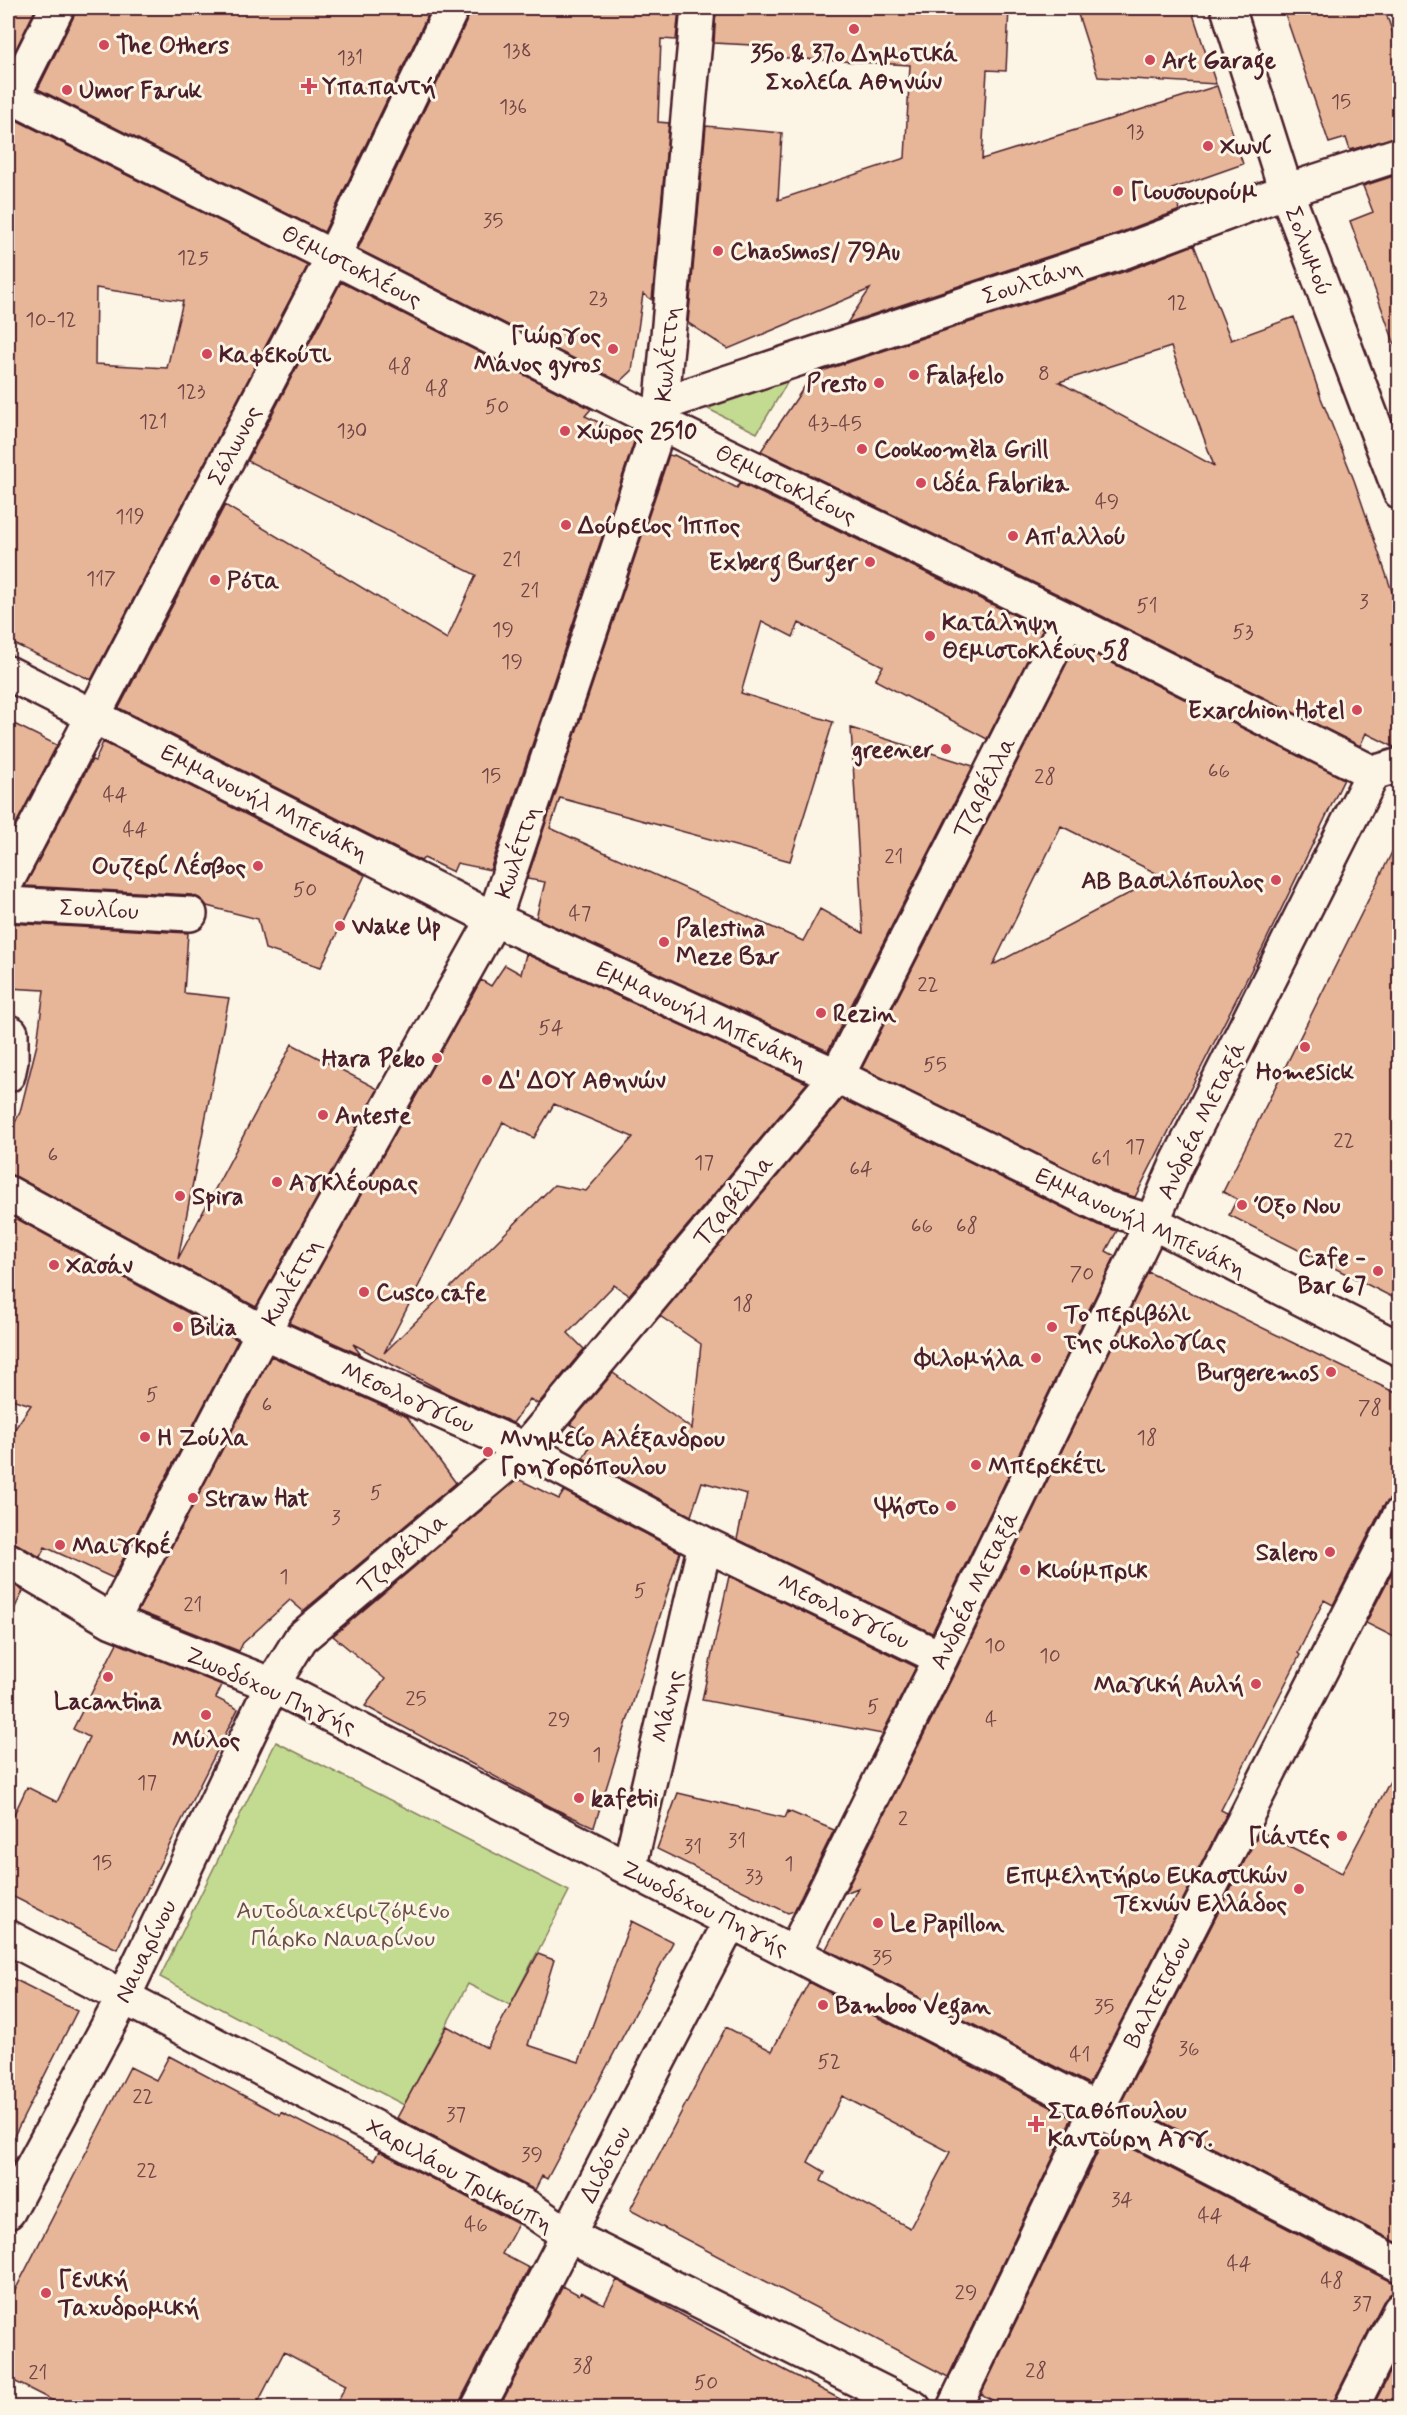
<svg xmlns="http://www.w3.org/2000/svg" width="1407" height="2415" font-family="Mynerve,sans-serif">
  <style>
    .green { fill: #c2db91; stroke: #867d5e; stroke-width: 1.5 }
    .building { fill: #e7b699; stroke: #4a1f2b; stroke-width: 1.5; fill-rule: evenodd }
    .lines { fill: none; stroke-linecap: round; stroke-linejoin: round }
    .street-casing { stroke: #4a1f2b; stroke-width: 38 }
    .secondary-casing { stroke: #4a1f2b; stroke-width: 38 }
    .street { stroke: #fcf5e5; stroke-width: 33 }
    .secondary { stroke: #fcf5e5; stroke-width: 33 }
    .poi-dot { fill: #d1495b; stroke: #fcf5e5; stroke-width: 2 }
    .labels { text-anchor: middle; stroke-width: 6; stroke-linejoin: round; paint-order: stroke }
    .number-label { font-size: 21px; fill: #714546 }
    .poi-label { font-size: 24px; font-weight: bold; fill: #4a1f2b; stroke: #fcf5e5; text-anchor: start }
    .street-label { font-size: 24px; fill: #4a1f2b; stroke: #fcf5e5 }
    .park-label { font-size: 24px; fill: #684e44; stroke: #fcf5e5 }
  </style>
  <rect width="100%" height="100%" fill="#fcf5e5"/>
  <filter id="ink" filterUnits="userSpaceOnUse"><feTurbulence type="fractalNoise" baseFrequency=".0167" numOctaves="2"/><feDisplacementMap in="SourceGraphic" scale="12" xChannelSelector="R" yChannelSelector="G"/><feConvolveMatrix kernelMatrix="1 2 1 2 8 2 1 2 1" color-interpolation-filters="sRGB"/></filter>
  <g filter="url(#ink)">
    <!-- green -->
    <path class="green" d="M 793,373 L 757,433 L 702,406 Z
      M 276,1742 L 569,1891 L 510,2005 L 468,1984 L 404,2105 L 160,1977 Z"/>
    <!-- building -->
    <path class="building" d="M 8,8 L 36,8 L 8,65 Z
      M 76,8 L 431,8 L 324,232 L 38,89 L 74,16 Z
      M 471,8 L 679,8 L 676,40 L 661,39 L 658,122 L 669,123 L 652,300 L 643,294 L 632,371 L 620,382 L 358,249 L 469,16 Z
      M 716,8 L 1009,8 L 1006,71 L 987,70 L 982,159 L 1217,86 L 1243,164 L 1172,189 L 1180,210 L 1119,233 L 847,323 L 870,289 L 728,349 L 688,323 L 706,126 L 782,133 L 778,200 L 905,158 L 910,65 L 771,57 L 771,46 L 714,43 Z
      M 1076,8 L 1191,8 L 1216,84 L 1098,77 Z
      M 1283,8 L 1384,8 L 1400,53 L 1400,136 L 1350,150 L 1346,138 L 1329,143 Z
      M 8,116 L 308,265 L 91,680 L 8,641 ZM 96,288 L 183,301 L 167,368 L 95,364 Z
      M 1400,174 L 1400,344 L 1395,345 L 1350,221 L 1373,212 L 1363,186 Z
      M 1194,245 L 1231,340 L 1294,317 L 1321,398 L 1354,480 L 1400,615 L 1400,747 L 1394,747 L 1366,733 L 1360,746 L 1076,603 L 761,451 L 813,374 L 1132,269 ZM 1171,347 L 1214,466 L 1059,382 Z
      M 341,282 L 591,409 L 585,416 L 635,439 L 490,870 L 457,863 L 453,872 L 424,858 L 421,861 L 119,708 L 225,505 L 447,639 L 476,575 L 248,461 Z
      M 669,455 L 673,456 L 674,455 L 737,488 L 740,483 L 1043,629 L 987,739 L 875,680 L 883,666 L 799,623 L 793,637 L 762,621 L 741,693 L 833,722 L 790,861 L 560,798 L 550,828 L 803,941 L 820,909 L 863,933 L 851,728 L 973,766 L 828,1051 L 536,918 L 545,882 L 527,879 Z
      M 1076,645 L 1344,779 L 1262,949 L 1135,1197 L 1113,1191 L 862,1068 ZM 1061,826 L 1162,876 L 993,965 Z
      M 8,721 L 57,745 L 8,839 Z
      M 103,742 L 365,875 L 321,967 L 265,949 L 258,919 L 207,906 L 201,899 L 192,895 L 25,886 L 92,760 L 95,761 Z
      M 1400,836 L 1400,1301 L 1229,1215 L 1237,1199 L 1223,1192 Z
      M 8,923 L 188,933 L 184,993 L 229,998 L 178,1259 L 292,1044 L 378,1089 L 256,1307 L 17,1177 L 8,1174 L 8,1138 L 20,1112 L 37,1044 L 44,990 L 8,988 Z
      M 526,954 L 807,1083 L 629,1295 L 614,1285 L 568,1333 L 584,1349 L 538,1404 L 530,1399 L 513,1423 L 446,1393 L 353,1344 L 361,1355 L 289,1323 L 481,980 L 491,986 L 505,965 L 521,974 ZM 554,1104 L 633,1137 L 586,1191 L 554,1185 L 384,1353 L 503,1122 L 534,1138 Z
      M 842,1099 L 1098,1225 L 1117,1231 L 1106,1251 L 1115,1256 L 932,1633 L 737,1539 L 747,1494 L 702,1482 L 691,1516 L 583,1458 L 594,1439 L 570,1424 L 613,1373 L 692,1429 L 701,1344 L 660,1316 Z
      M 8,1214 L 238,1340 L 113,1578 L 45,1547 L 40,1557 L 17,1544 L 8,1541 L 8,1439 L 31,1405 L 8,1398 Z
      M 1148,1272 L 1400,1395 L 1400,1496 L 1390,1499 L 1383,1506 L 1333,1605 L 1324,1600 L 1298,1653 L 1300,1655 L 1221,1810 L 1227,1813 L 1089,2084 L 826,1949 L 858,1888 L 845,1893 L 958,1666 Z
      M 271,1356 L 407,1417 L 456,1483 L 303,1611 L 290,1600 L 243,1643 L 239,1651 L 138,1611 Z
      M 518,1479 L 559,1499 L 564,1491 L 680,1552 L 594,1827 L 555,1809 L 365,1706 L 385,1679 L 333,1636 Z
      M 1400,1557 L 1400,1640 L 1366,1623 Z
      M 729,1576 L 916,1667 L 882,1734 L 702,1700 Z
      M 8,1581 L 23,1591 L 8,1622 Z
      M 117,1643 L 222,1685 L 216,1698 L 238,1709 L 117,1949 L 8,1894 L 8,1827 L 27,1787 L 57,1802 L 89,1737 L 73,1729 Z
      M 1400,1762 L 1400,2244 L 1122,2101 L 1260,1831 L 1342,1873 Z
      M 678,1793 L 785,1818 L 788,1811 L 834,1830 L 794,1911 L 788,1913 L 657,1849 Z
      M 631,1921 L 673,1942 L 547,2179 L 542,2176 L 535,2190 L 397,2118 L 447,2026 L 487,2048 L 538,1954 L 554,1960 L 528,2045 L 579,2062 Z
      M 8,1976 L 77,2011 L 8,2148 Z
      M 809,1982 L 1072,2118 L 948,2377 L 630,2210 L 726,2027 L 772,2051 ZM 842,2096 L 950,2152 L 910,2228 L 821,2181 L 825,2172 L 808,2162 Z
      M 169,2056 L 280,2115 L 281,2112 L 374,2160 L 379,2151 L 518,2224 L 502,2254 L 529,2268 L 461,2399 L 459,2408 L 334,2408 L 346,2385 L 284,2352 L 255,2408 L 65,2407 L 8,2378 L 8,2304 L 130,2067 L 156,2080 Z
      M 1106,2135 L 1391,2282 L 1400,2283 L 1400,2291 L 1390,2294 L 1383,2302 L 1334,2400 L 1333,2408 L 1006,2408 L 981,2394 Z
      M 617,2280 L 758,2356 L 857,2408 L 499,2408 L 563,2286 L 579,2295 L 581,2292 L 604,2304 Z
      M 1400,2353 L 1400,2408 L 1372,2408 Z"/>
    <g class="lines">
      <!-- street casing -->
      <g class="street-casing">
        <path id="street" d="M 1228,8 L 1286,191 L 1400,492
          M 8,95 L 333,257
          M 12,98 L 57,8
          M 662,404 L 1125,251 L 1286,191 L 1400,154
          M 8,673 L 494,919 L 837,1076 L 1106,1208 L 1152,1222 L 1400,1349
          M 8,904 L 190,914
          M 8,1032 L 11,1033 L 11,1061 L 8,1075
          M 8,1193 L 263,1332 L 525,1449 L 705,1544 L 941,1658
          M 8,1560 L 112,1621 L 272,1685 L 1400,2265
          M 112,1621 L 263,1332 L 494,919 L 660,423 L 698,8
          M 629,1869 L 705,1544
          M 794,1953 L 941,1658 L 1152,1222 L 1177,1164 L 1373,773
          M 123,1998 L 272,1685 L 301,1638 L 525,1449 L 837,1076 L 1068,620
          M 478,2408 L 731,1921
          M 954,2408 L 1097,2109 L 1400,1515
          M 1351,2408 L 1400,2310"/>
      </g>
      <!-- secondary casing -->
      <g class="secondary-casing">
        <path id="secondary" d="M 333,257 L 660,423 L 1068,620 L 1373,773 L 1400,765
          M 8,879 L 333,257 L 452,8
          M 8,1937 L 527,2207 L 568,2235 L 914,2408
          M 8,2212 L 123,1998"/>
      </g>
      <!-- street -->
      <use href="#street" class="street"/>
      <!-- secondary -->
      <use href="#secondary" class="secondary"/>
    </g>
  </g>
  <!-- markers -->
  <g class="poi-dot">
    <circle cx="854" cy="29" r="6"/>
    <circle cx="104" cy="45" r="6"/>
    <circle cx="1150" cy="60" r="6"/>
    <path d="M306 77h6v6h6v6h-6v6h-6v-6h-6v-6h6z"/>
    <circle cx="67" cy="90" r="6"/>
    <circle cx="1208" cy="146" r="6"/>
    <circle cx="1118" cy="191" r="6"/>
    <circle cx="718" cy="251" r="6"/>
    <circle cx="613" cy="349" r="6"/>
    <circle cx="207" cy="354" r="6"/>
    <circle cx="914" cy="375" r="6"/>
    <circle cx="879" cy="383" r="6"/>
    <circle cx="565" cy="431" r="6"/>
    <circle cx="862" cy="449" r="6"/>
    <circle cx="921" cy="483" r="6"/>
    <circle cx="566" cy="525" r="6"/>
    <circle cx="1013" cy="536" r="6"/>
    <circle cx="870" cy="562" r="6"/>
    <circle cx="215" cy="580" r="6"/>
    <circle cx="930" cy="636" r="6"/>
    <circle cx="1357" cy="710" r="6"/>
    <circle cx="946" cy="749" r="6"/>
    <circle cx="258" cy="866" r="6"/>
    <circle cx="1276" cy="880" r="6"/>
    <circle cx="340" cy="926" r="6"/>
    <circle cx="664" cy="942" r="6"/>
    <circle cx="821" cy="1013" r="6"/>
    <circle cx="1305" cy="1047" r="6"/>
    <circle cx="437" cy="1058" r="6"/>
    <circle cx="487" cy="1080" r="6"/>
    <circle cx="323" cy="1115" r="6"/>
    <circle cx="277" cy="1182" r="6"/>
    <circle cx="180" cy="1196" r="6"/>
    <circle cx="1242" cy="1205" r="6"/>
    <circle cx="54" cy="1265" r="6"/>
    <circle cx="1378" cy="1271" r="6"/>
    <circle cx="364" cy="1292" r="6"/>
    <circle cx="178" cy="1327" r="6"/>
    <circle cx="1052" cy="1327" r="6"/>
    <circle cx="1036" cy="1358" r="6"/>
    <circle cx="1331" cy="1372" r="6"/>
    <circle cx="145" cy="1437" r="6"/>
    <circle cx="488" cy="1452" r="6"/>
    <circle cx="976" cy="1465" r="6"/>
    <circle cx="193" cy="1498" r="6"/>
    <circle cx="951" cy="1506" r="6"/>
    <circle cx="60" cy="1545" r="6"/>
    <circle cx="1330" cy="1552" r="6"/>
    <circle cx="1025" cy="1570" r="6"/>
    <circle cx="108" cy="1677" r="6"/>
    <circle cx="1256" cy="1684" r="6"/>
    <circle cx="206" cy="1715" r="6"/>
    <circle cx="579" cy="1798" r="6"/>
    <circle cx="1342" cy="1836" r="6"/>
    <circle cx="1299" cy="1889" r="6"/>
    <circle cx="878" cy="1923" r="6"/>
    <circle cx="823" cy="2005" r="6"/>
    <path d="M1033 2115h6v6h6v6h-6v6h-6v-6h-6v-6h6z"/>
    <circle cx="46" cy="2293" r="6"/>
  </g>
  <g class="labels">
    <!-- number labels -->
    <g class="number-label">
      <text x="517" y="57">138</text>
      <text x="350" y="64">131</text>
      <text x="1341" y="108">15</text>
      <text x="513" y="113">136</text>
      <text x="1135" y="138">13</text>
      <text x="493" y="227">35</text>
      <text x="193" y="264">125</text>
      <text x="598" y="305">23</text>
      <text x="1177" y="309">12</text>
      <text x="51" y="326">10-12</text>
      <text x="400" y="373">48</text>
      <text x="1044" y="380">8</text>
      <text x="437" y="395">48</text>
      <text x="191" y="398">123</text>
      <text x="497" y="413">50</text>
      <text x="153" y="428">121</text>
      <text x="835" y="430">43-45</text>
      <text x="352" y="437">130</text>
      <text x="1107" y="508">49</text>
      <text x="130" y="523">119</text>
      <text x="512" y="566">21</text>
      <text x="101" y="585">117</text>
      <text x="530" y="597">21</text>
      <text x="1364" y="608">3</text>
      <text x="1147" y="612">51</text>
      <text x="503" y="636">19</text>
      <text x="1243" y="638">53</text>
      <text x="512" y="668">19</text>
      <text x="1219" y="777">66</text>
      <text x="491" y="782">15</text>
      <text x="1045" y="783">28</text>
      <text x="115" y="801">44</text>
      <text x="135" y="836">44</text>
      <text x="894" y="863">21</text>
      <text x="305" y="896">50</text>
      <text x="580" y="920">47</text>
      <text x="928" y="991">22</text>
      <text x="551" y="1034">54</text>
      <text x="935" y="1071">55</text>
      <text x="1344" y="1147">22</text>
      <text x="1135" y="1153">17</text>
      <text x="53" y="1161">6</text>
      <text x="1101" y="1165">61</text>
      <text x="704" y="1169">17</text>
      <text x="861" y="1175">64</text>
      <text x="922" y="1232">66</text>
      <text x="967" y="1232">68</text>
      <text x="1082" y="1280">70</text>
      <text x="743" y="1310">18</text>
      <text x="152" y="1401">5</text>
      <text x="267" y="1411">6</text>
      <text x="1370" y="1414">78</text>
      <text x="1147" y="1444">18</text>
      <text x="376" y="1499">5</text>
      <text x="336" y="1524">3</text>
      <text x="284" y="1583">1</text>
      <text x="640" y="1597">5</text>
      <text x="193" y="1611">21</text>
      <text x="995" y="1652">10</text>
      <text x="1050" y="1662">10</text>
      <text x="416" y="1705">25</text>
      <text x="873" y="1713">5</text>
      <text x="559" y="1726">29</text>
      <text x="991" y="1726">4</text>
      <text x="597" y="1761">1</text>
      <text x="147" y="1789">17</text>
      <text x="903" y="1825">2</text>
      <text x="737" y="1847">31</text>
      <text x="693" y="1853">31</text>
      <text x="102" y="1869">15</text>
      <text x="789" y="1870">1</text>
      <text x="754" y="1883">33</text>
      <text x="882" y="1964">35</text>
      <text x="1104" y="2013">35</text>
      <text x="1189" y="2055">36</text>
      <text x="1080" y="2061">41</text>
      <text x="829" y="2068">52</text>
      <text x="143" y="2103">22</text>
      <text x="456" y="2121">37</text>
      <text x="532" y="2161">39</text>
      <text x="147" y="2177">22</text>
      <text x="1122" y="2206">34</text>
      <text x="1210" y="2222">44</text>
      <text x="476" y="2231">46</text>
      <text x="1239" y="2270">44</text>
      <text x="1332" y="2287">48</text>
      <text x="966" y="2299">29</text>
      <text x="1362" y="2310">37</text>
      <text x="583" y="2372">38</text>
      <text x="1036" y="2377">28</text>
      <text x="38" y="2379">21</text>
      <text x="706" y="2389">50</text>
    </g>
    <!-- poi labels -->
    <g class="poi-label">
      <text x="116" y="53">The Οthers</text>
      <text x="854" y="61" text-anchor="middle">35ο &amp; 37ο Δημοτικά<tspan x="854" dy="28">Σχολεία Αθηνών</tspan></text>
      <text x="1162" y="68">Art Garage</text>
      <text x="322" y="94">Υπαπαντή</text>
      <text x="79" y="98">Umor Faruk</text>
      <text x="1220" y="154">Χωνί</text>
      <text x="1130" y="199">Γιουσουρούμ</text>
      <text x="730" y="259">Chaosmos/ 79Au</text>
      <text x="601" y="343" text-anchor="end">Γιώργος<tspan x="601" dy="28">Μάνος gyros</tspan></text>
      <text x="219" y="362">Καφεκούτι</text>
      <text x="926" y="383">Falafelo</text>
      <text x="867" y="391" text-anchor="end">Presto</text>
      <text x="577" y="439">Χώρος 2510</text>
      <text x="874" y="457">Cookoomèla Grill</text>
      <text x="933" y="491">ιδέα Fabrika</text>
      <text x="578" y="533">Δούρειος Ίππος</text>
      <text x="1025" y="544">Απ'αλλού</text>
      <text x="858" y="570" text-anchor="end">Exberg Burger</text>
      <text x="227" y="588">Ρότα</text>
      <text x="942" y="630">Κατάληψη<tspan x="942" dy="28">Θεμιστοκλέους 58</tspan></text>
      <text x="1345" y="718" text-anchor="end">Exarchion Hotel</text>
      <text x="934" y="757" text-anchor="end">greener</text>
      <text x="246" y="874" text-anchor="end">Ουζερί Λέσβος</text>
      <text x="1264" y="888" text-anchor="end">ΑΒ Βασιλόπουλος</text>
      <text x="352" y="934">Wake Up</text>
      <text x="676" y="936">Palestina<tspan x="676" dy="28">Meze Bar</tspan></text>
      <text x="833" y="1021">Rezin</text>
      <text x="425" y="1066" text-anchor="end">Hara Peko</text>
      <text x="1305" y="1079" text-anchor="middle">Homesick</text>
      <text x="499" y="1088">Δ' ΔΟΥ Αθηνών</text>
      <text x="335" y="1123">Anteste</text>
      <text x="289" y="1190">Αγκλέουρας</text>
      <text x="192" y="1204">Spira</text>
      <text x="1254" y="1213">Όξο Νου</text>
      <text x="1366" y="1265" text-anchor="end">Cafe -<tspan x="1366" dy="28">Bar 67</tspan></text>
      <text x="66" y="1273">Χασάν</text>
      <text x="376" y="1300">Cusco cafe</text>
      <text x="1064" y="1321">Το περιβόλι<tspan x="1064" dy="28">της οικολογίας</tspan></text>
      <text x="190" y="1335">Bilia</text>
      <text x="1024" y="1366" text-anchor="end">Φιλομήλα</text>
      <text x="1319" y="1380" text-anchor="end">Burgeremos</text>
      <text x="157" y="1445">Η Ζούλα</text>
      <text x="500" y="1446">Μνημείο Αλέξανδρου<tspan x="500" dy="28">Γρηγορόπουλου</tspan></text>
      <text x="988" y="1473">Μπερεκέτι</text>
      <text x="205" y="1506">Straw Hat</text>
      <text x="939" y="1514" text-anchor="end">Ψήστο</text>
      <text x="72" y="1553">Μαιγκρέ</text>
      <text x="1318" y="1560" text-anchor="end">Salero</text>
      <text x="1037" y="1578">Κιούμπρικ</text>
      <text x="1244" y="1692" text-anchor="end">Μαγική Αυλή</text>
      <text x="108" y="1709" text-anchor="middle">Lacantina</text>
      <text x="206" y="1747" text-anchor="middle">Μύλος</text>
      <text x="591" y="1806">kafetii</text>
      <text x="1330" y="1844" text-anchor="end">Γιάντες</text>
      <text x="1287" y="1883" text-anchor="end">Επιμελητήριο Εικαστικών<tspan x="1287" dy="28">Τεχνών Ελλάδος</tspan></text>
      <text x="890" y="1931">Le Papillon</text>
      <text x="835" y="2013">Bamboo Vegan</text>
      <text x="1048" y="2118">Σταθόπουλου<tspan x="1048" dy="28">Καντούρη Αγγ.</tspan></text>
      <text x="58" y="2287">Γενική<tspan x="58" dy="28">Ταχυδρομική</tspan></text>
    </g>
    <!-- street labels -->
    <g class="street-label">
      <text transform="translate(1309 251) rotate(69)" y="8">Σολωμού</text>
      <text transform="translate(352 266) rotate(27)" y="8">Θεμιστοκλέους</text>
      <text transform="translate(1032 281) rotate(-18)" y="8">Σουλτάνη</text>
      <text transform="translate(667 354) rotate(-85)" y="8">Κωλέττη</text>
      <text transform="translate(234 445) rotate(-62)" y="8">Σόλωνος</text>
      <text transform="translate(786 484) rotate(26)" y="8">Θεμιστοκλέους</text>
      <text transform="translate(984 787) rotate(-63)" y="8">Τζαβέλλα</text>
      <text transform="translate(265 802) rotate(27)" y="8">Εμμανουήλ Μπενάκη</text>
      <text transform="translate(517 852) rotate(-72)" y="8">Κωλέττη</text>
      <text transform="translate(99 909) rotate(3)" y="8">Σουλίου</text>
      <text transform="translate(702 1015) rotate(25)" y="8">Εμμανουήλ Μπενάκη</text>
      <text transform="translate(1201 1120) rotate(-64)" y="8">Ανδρέα Μεταξά</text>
      <text transform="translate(733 1200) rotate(-50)" y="8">Τζαβέλλα</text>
      <text transform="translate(1141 1222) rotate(25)" y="8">Εμμανουήλ Μπενάκη</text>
      <text transform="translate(291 1282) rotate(-61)" y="8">Κωλέττη</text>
      <text transform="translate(408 1397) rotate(24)" y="8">Μεσολογγίου</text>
      <text transform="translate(402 1553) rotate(-40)" y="8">Τζαβέλλα</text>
      <text transform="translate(974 1590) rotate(-64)" y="8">Ανδρέα Μεταξά</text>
      <text transform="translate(844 1611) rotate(26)" y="8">Μεσολογγίου</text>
      <text transform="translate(271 1690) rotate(24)" y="8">Ζωοδόχου Πηγής</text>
      <text transform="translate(667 1706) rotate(-77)" y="8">Μάνης</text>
      <text transform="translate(705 1908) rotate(27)" y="8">Ζωοδόχου Πηγής</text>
      <text transform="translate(145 1951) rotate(-64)" y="8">Ναυαρίνου</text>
      <text transform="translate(1157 1992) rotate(-63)" y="8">Βαλτετσίου</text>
      <text transform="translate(605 2164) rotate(-62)" y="8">Διδότου</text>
      <text transform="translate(460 2175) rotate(29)" y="8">Χαριλάου Τρικούπη</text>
    </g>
    <!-- park labels -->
    <g class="park-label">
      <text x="343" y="1918">Αυτοδιαχειριζόμενο<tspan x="343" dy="28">Πάρκο Ναυαρίνου</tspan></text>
    </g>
  </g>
  <!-- margin -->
  <rect width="1407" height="2415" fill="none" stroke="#fcf5e5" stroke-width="30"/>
  <rect x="15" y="15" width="1377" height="2385" fill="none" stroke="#4a1f2b" stroke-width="2" filter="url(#ink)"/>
</svg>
